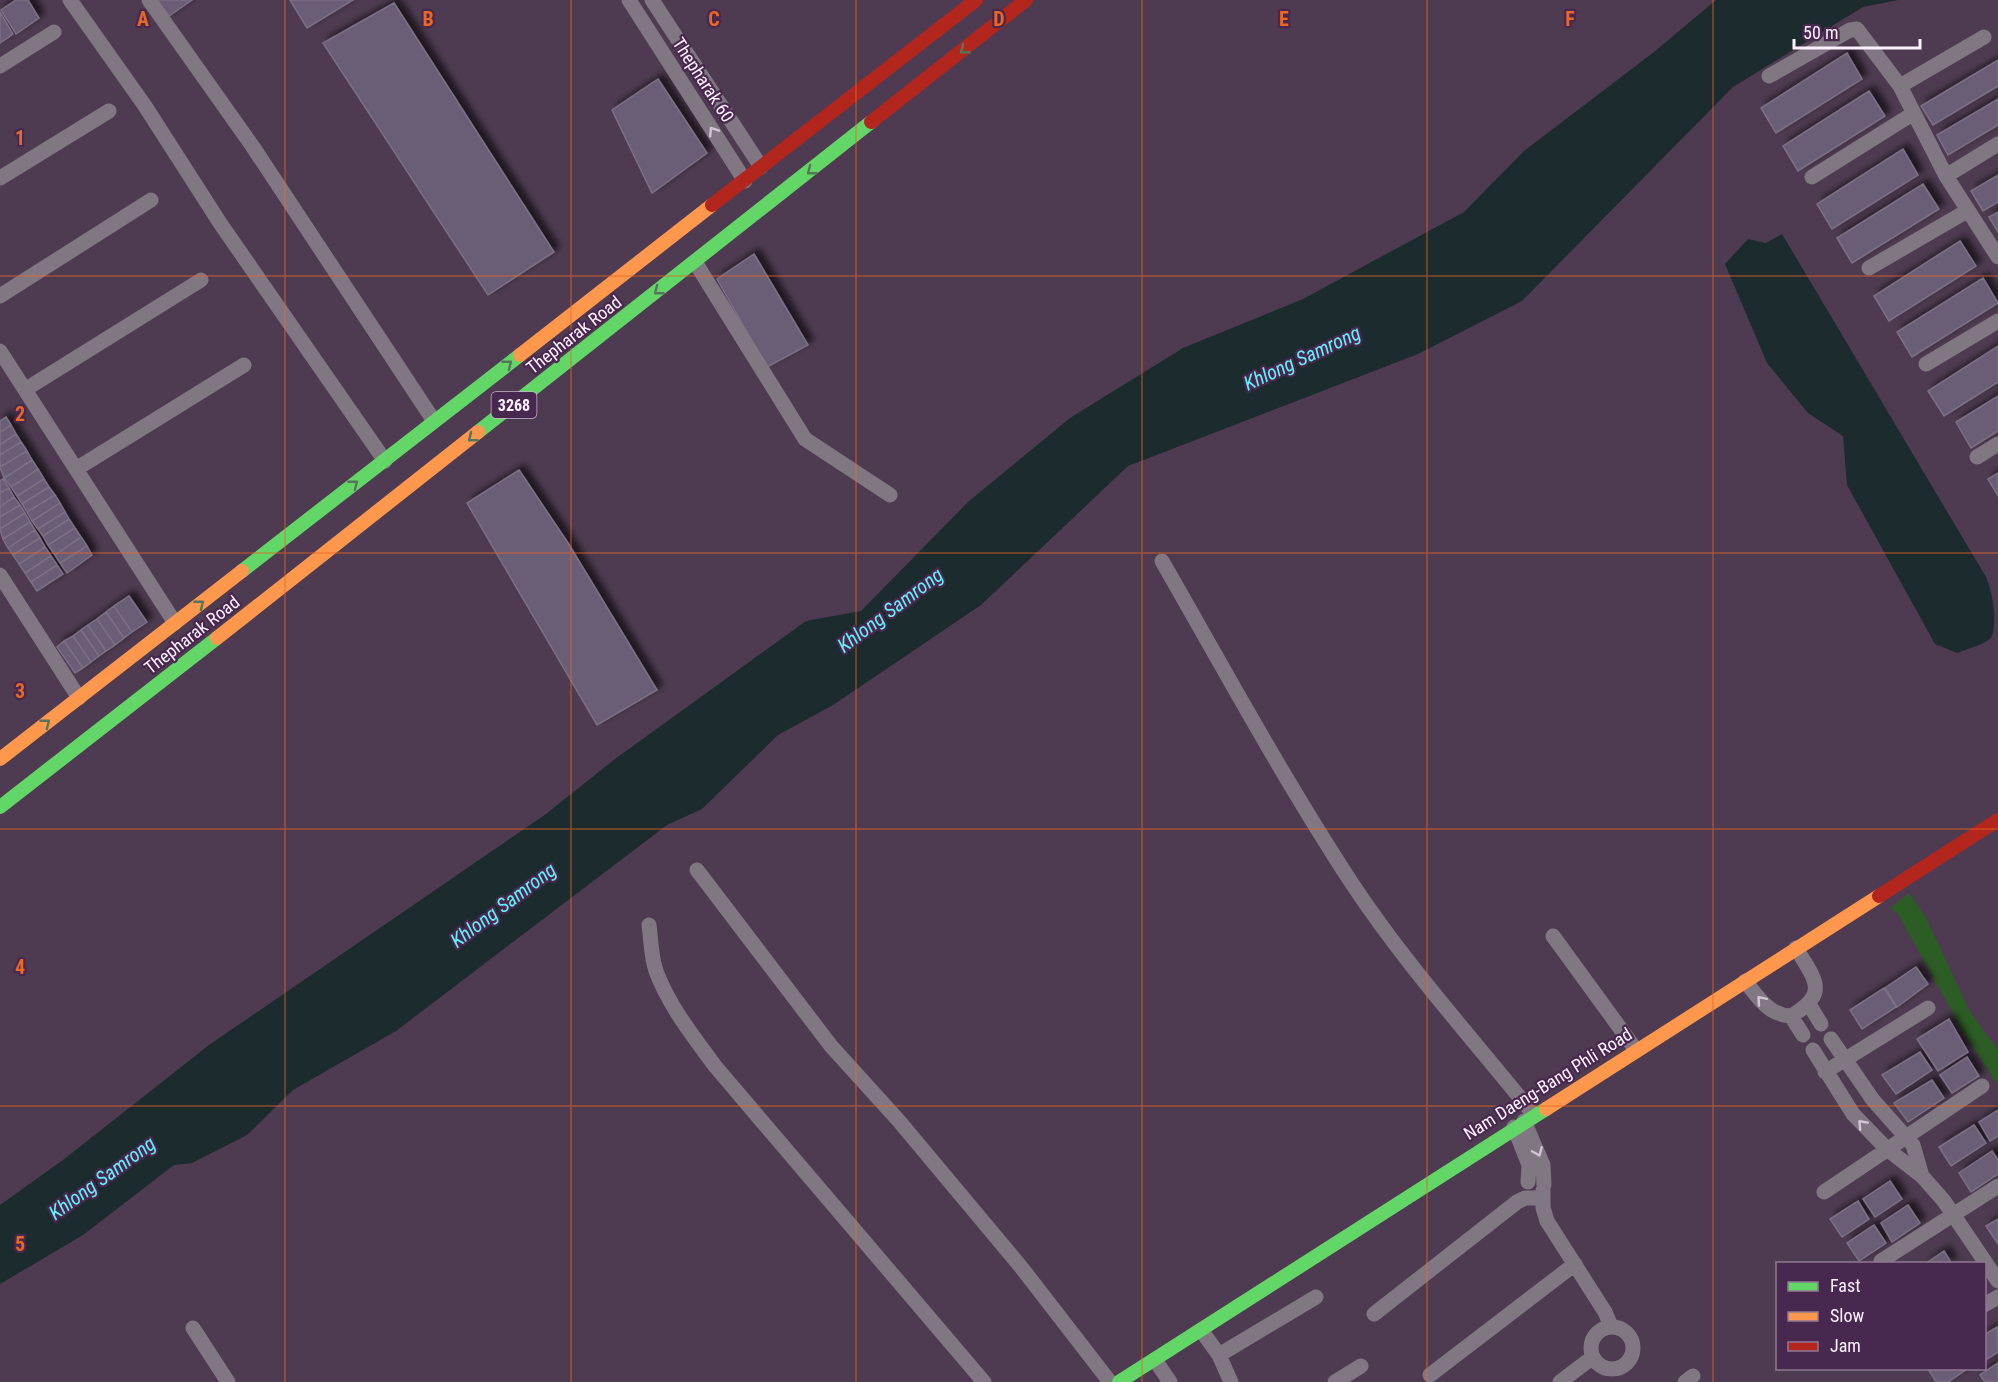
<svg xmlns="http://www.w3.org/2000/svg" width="1998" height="1382" font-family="'Roboto Condensed',sans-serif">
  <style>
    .green { fill: #2c5d24 }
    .water { fill: #1b2b2e }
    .building { fill: #6b5d76; stroke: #7c7084; stroke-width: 1.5; filter: url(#shadow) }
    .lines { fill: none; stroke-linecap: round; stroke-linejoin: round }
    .street { stroke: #817783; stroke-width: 15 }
    .fast { stroke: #63d668; stroke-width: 14 }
    .slow { stroke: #ff974d; stroke-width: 14 }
    .jam { stroke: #b3261e; stroke-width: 14 }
    .oneway { stroke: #55765a }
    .oneway2 { stroke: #d2c6d4 }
    .grid { fill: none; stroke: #ea6824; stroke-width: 1.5; stroke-opacity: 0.55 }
    .labels { text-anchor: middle; stroke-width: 4.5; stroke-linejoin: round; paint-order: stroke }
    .shield { fill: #49284f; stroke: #c7b4ca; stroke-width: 1.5 }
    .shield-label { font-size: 16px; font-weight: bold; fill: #fdf0ff }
    .street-label { font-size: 18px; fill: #fdf0ff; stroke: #49284f }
    .water-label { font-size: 20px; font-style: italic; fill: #61f0f8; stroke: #49284f }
    .grid-label { font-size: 20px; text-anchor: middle; font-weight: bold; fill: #ea6824; stroke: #49284f; stroke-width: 4.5; stroke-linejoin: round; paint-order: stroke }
  </style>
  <defs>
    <filter id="shadow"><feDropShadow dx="5.5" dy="-5.5" stdDeviation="3" flood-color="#0009"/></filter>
  </defs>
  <rect width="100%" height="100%" fill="#4e3b51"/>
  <!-- green -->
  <path class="green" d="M 1909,893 L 1925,916 L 1970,1012 L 1998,1050 L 1998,1085 L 1964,1033 L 1898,914 L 1890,908 Z"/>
  <!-- water -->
  <path class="water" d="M 1716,0 L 1898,0 L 1863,7 L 1733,87 L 1522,301 L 1418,354 L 1128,466 L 981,605 L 833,705 L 778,735 L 702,809 L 667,825 L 396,1031 L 293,1090 L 247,1135 L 192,1163 L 174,1165 L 83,1235 L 0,1284 L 0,1205 L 63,1160 L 209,1045 L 546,814 L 615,759 L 806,621 L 861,611 L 968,502 L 1070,418 L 1183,348 L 1303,299 L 1464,212 L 1524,151 L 1654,52 Z
    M 1782,234 L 1986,577 C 1993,593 1998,624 1991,638 C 1983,645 1967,649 1957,653 L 1935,644 L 1847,485 L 1843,436 L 1808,413 L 1767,363 L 1725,264 L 1748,239 L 1766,243 Z"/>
  <!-- building -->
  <path class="building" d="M 16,0 L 28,0 L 39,18 L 16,34 L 1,10 Z
    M 153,0 L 192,0 L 166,18 Z
    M 290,0 L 353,0 L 307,28 Z
    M 394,3 L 554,252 L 488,295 L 323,43 Z
    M 0,12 L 13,34 L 0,43 Z
    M 1847,53 L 1862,79 L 1776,133 L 1761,108 Z
    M 1998,60 L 1998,86 L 1933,125 L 1921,106 Z
    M 658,79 L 707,153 L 652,193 L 612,110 Z
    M 1869,91 L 1885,116 L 1798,171 L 1783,146 Z
    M 1998,99 L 1998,125 L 1948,155 L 1937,135 Z
    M 1903,149 L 1918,175 L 1832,229 L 1817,204 Z
    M 1998,175 L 1998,202 L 1983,211 L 1971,191 Z
    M 1923,184 L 1939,209 L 1852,263 L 1837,238 Z
    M 1998,212 L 1998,232 L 1989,217 Z
    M 1960,241 L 1976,266 L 1889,321 L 1874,296 Z
    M 754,254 L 808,345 L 767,367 L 717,279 Z
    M 1983,278 L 1998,303 L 1912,357 L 1897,332 Z
    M 1998,346 L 1998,382 L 1944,416 L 1928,391 Z
    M 1998,396 L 1998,431 L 1971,448 L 1956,422 Z
    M 6,417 L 11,425 L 0,432 L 0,421 Z
    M 11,425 L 16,434 L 0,445 L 0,432 Z
    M 16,434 L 21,442 L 0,455 L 0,445 Z
    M 21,442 L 27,451 L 0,467 L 0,455 Z
    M 27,451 L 32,460 L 4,478 L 0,467 Z
    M 32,460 L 38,469 L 11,487 L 4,478 Z
    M 38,469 L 44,479 L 17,496 L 11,487 Z
    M 519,470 L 568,543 L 657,690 L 597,725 L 467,503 Z
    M 1998,473 L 1998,496 L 1988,479 Z
    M 3,479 L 9,488 L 0,493 L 0,481 Z
    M 44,479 L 49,487 L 22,504 L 17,496 Z
    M 49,487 L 55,495 L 27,512 L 22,504 Z
    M 9,488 L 14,497 L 0,507 L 0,493 Z
    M 55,495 L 60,503 L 32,521 L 27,512 Z
    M 14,497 L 20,505 L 0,517 L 0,507 Z
    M 60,503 L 65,512 L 38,529 L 32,521 Z
    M 20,505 L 25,513 L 0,529 L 0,517 Z
    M 65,512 L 69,519 L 43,536 L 38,529 Z
    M 25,513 L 30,522 L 3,539 L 0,529 Z
    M 69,519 L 75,528 L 48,545 L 43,536 Z
    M 30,522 L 35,530 L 8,548 L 3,539 Z
    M 75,528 L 81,537 L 55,555 L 48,545 Z
    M 35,530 L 40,538 L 13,555 L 8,548 Z
    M 81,537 L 87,546 L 60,563 L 55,555 Z
    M 40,538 L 45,547 L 19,564 L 13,555 Z
    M 87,546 L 92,555 L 67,573 L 60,563 Z
    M 45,547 L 51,556 L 25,573 L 19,564 Z
    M 51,556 L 57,565 L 31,582 L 25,573 Z
    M 57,565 L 63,574 L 37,591 L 31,582 Z
    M 129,596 L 147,622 L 132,632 L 114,606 Z
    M 114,606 L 132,632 L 124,638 L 106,612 Z
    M 106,612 L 124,638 L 115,645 L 97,619 Z
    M 97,619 L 115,645 L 106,651 L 88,625 Z
    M 88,625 L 106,651 L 99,656 L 81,630 Z
    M 81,630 L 99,656 L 91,662 L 73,636 Z
    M 73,636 L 91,662 L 83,668 L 64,641 Z
    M 64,641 L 83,668 L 75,673 L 57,647 Z
    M 1916,967 L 1928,984 L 1897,1007 L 1885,988 Z
    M 1884,988 L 1896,1007 L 1862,1029 L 1850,1010 Z
    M 1949,1019 L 1968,1052 L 1938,1071 L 1917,1039 Z
    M 1920,1052 L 1932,1070 L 1896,1094 L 1882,1075 Z
    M 1967,1057 L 1979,1076 L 1952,1093 L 1940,1075 Z
    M 1932,1080 L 1944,1098 L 1908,1122 L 1894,1103 Z
    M 1998,1110 L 1998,1136 L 1990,1141 L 1979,1122 Z
    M 1974,1125 L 1986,1143 L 1951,1166 L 1939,1147 Z
    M 1992,1151 L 1998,1160 L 1998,1174 L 1971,1192 L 1959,1173 Z
    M 1890,1181 L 1902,1199 L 1875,1217 L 1863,1199 Z
    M 1858,1201 L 1869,1219 L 1842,1237 L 1830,1219 Z
    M 1908,1205 L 1920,1223 L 1892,1242 L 1881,1223 Z
    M 1998,1219 L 1998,1244 L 1986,1226 Z
    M 1874,1225 L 1886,1243 L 1859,1261 L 1847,1243 Z
    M 1944,1251 L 1952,1264 L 1925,1264 Z
    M 1997,1327 L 1998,1352 L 1984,1361 L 1984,1335 Z
    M 1998,1363 L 1998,1382 L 1985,1382 L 1980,1375 Z
    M 1928,1369 L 1967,1368 L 1967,1369 L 1948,1382 L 1936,1382 Z"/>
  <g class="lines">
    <!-- street -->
    <path class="street" d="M 70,0 L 145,106 L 220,223 L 385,461
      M 149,0 L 253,147 L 434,421
      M 629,0 L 745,181
      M 652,0 L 761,167
      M 0,66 L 54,32
      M 1769,76 L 1850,30 L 1857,29 L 1900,86 L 1946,176 L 1998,257
      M 1900,86 L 1984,37
      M 1946,176 L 1998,144
      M 1812,177 L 1914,113
      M 0,178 L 109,111
      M 695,262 L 805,439 L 890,495
      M 1869,268 L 1967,211
      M 0,296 L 151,200
      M 0,351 L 175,623
      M 1926,364 L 1998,321
      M 26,389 L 201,280
      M 1977,457 L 1998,444
      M 76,469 L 244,365
      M 1162,561 C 1224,669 1283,778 1351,882 C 1405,964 1473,1039 1534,1115
      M 0,575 L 79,698
      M 697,870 L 831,1046 L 899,1121 L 1021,1267 L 1110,1382
      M 649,925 C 651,939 651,957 656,971 C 669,1006 693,1036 715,1066 L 984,1382
      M 1553,936 L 1636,1050
      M 1745,981 C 1758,997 1768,1015 1791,1016 C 1830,993 1815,980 1796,948
      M 1809,1004 L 1821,1024
      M 1791,1016 L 1803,1035
      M 1831,1039 L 1873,1100 L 1913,1145 L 1922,1176
      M 1813,1050 L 1853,1114 L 1887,1149 L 1922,1176 L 1944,1201 L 1998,1281
      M 1825,1072 L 1928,1008
      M 1524,1121 L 1543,1165 L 1544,1185
      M 1514,1127 L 1529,1165 L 1528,1182
      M 1543,1190 L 1543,1208 L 1547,1221 L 1605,1312 L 1611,1326
      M 1824,1192 L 1982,1086
      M 1881,1261 L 1998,1186
      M 1984,1305 L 1998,1297
      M 1374,1314 L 1517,1202 L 1525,1198 L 1542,1198
      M1591 1348a21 21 0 1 1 42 0a21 21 0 1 1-42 0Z
      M 193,1328 L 228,1382
      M 1201,1330 L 1219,1355 L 1231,1382
      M 1219,1355 L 1316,1297
      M 1155,1360 L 1170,1382
      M 1430,1375 L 1575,1264
      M 1335,1382 L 1361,1366
      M 1560,1382 L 1593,1357
      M 1685,1382 L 1693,1376"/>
    <!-- fast -->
    <path class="fast" d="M 478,432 L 871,122
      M 242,571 L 520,355
      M 0,807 L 217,638
      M 1119,1382 L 1546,1109"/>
    <!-- slow -->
    <path class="slow" d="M 520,355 L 712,205
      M 217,638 L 478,432
      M 0,759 L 242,571
      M 1546,1109 L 1879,896"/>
    <!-- jam -->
    <path class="jam" d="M 871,122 L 1026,0
      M 712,205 L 976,0
      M 1879,896 L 1998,820"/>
  </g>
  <!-- one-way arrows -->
  <defs><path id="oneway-chevron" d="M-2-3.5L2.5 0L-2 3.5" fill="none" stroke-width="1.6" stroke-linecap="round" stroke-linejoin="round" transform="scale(1.5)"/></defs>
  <g class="oneway">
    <use href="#oneway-chevron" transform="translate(964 50) rotate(141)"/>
    <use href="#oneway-chevron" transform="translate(811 171) rotate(142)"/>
    <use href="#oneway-chevron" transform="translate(658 291) rotate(142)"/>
    <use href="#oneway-chevron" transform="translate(508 364) rotate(-38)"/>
    <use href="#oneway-chevron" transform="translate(472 438) rotate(142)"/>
    <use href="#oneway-chevron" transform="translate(354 484) rotate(-38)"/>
    <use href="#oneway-chevron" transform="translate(200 604) rotate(-38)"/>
    <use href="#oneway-chevron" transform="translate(46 723) rotate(-38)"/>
  </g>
  <g class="oneway2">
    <use href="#oneway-chevron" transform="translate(713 131) rotate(-123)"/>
    <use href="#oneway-chevron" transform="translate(1761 1000) rotate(-131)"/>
    <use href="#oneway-chevron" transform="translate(1862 1124) rotate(-133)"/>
    <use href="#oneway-chevron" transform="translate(1538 1152) rotate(67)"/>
  </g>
  <!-- grid -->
  <path class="grid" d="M 285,0 L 285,1382M 571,0 L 571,1382M 856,0 L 856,1382M 1142,0 L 1142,1382M 1427,0 L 1427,1382M 1713,0 L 1713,1382M 0,276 L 1998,276M 0,553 L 1998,553M 0,829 L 1998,829M 0,1106 L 1998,1106"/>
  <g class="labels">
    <!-- shield labels -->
    <rect class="shield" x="491.5" y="392" width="45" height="26" rx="4.5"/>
    <g class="shield-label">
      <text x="514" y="411">3268</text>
    </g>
    <!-- street labels -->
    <g class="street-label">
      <text transform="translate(703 80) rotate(57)" y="6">Thepharak 60</text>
      <text transform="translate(574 335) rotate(-38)" y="6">Thepharak Road</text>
      <text transform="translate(192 635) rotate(-38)" y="6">Thepharak Road</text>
      <text transform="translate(1548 1084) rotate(-32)" y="6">Nam Daeng-Bang Phli Road</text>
    </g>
    <!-- water labels -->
    <g class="water-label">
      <text transform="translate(1302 358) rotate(-25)" y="7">Khlong Samrong</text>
      <text transform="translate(890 610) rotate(-37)" y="7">Khlong Samrong</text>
      <text transform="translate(503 905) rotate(-37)" y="7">Khlong Samrong</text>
      <text transform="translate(102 1178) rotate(-36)" y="7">Khlong Samrong</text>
    </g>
  </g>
  <g class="grid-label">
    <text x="143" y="26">A</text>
    <text x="428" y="26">B</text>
    <text x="714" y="26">C</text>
    <text x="999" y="26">D</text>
    <text x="1284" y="26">E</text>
    <text x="1570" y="26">F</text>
    <text x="20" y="145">1</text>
    <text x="20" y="421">2</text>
    <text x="20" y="698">3</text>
    <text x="20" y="974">4</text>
    <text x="20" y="1251">5</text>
  </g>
  <!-- legend -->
  <rect x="1776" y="1262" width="210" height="108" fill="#49284f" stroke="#917895" stroke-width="1.5"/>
  <rect x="1788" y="1282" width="30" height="9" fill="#63d668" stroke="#917895" stroke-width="1.5"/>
  <text x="1830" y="1292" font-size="18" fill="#fdf0ff">Fast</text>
  <rect x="1788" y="1312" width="30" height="9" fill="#ff974d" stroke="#917895" stroke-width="1.5"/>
  <text x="1830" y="1322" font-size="18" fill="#fdf0ff">Slow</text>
  <rect x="1788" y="1342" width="30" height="9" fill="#b3261e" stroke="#917895" stroke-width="1.5"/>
  <text x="1830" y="1352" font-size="18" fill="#fdf0ff">Jam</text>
  <!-- scale -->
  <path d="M1794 39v9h126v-9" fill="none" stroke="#fdf0ff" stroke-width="3"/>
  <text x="1803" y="39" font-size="18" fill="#fdf0ff" stroke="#49284f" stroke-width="4.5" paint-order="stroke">50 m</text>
</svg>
